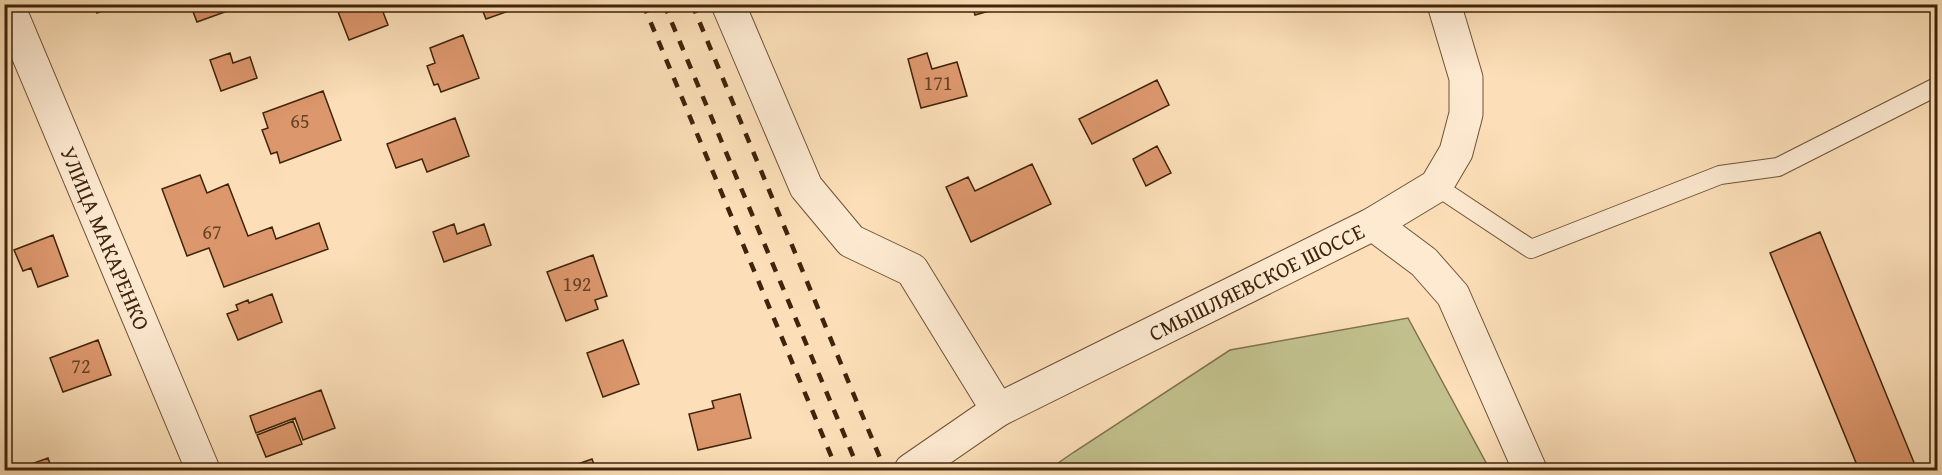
<svg xmlns="http://www.w3.org/2000/svg" width="1942" height="475" font-family="'Gentium Book Plus',serif">
  <style>
    .green { fill: #c2c18d; stroke: #80724c; stroke-width: 1.5 }
    .building { fill: #dd976d; stroke: #3f240b; stroke-width: 1.5 }
    .lines { fill: none; stroke-linecap: round; stroke-linejoin: round }
    .service-casing { stroke: #6e5336; stroke-width: 20 }
    .minor-casing { stroke: #6e5336; stroke-width: 35 }
    .tertiary-casing { stroke: #6e5336; stroke-width: 35 }
    .service { stroke: #fdead1; stroke-width: 18 }
    .minor { stroke: #fdead1; stroke-width: 33 }
    .tertiary { stroke: #fdead1; stroke-width: 33 }
    .rail { stroke: #3f240b; stroke-width: 4.5; stroke-dasharray: 10 10; stroke-linecap: butt }
    .labels { text-anchor: middle; stroke-width: 5; stroke-linejoin: round; paint-order: stroke }
    .number-label { font-size: 20px; fill: #664124 }
    .street-label { font-size: 22px; fill: #3f240b; stroke: #fdead1 }
  </style>
  <rect width="100%" height="100%" fill="#fcdfb8"/>
  <filter id="stains"><feTurbulence type="fractalNoise" baseFrequency=".00333" numOctaves="4"/><feColorMatrix values="0 0 0 0 .2 0 0 0 0 .09 0 0 0 0 .02 0 0 0 .5 -.17"/></filter>
  <radialGradient id="worn" r=".72"><stop offset=".6" stop-color="#630" stop-opacity="0"/><stop offset="1" stop-color="#630" stop-opacity=".3"/></radialGradient>
  <!-- green -->
  <path class="green" d="M 1408,318 L 1490,470 L 1048,470 L 1074,452 L 1230,350 Z"/>
  <!-- building -->
  <path class="building" d="M 95,4 L 119,4 L 97,13 Z
    M 190,4 L 232,4 L 233,9 L 197,22 Z
    M 335,4 L 380,4 L 388,25 L 349,40 Z
    M 480,4 L 513,4 L 514,9 L 486,19 Z
    M 972,4 L 1010,4 L 1010,5 L 975,15 Z
    M 1141,4 L 1162,4 L 1142,10 Z
    M 463,35 L 479,78 L 441,92 L 438,84 L 434,85 L 427,66 L 435,63 L 430,48 Z
    M 230,53 L 233,63 L 250,57 L 257,78 L 221,91 L 210,60 Z
    M 927,53 L 932,69 L 957,62 L 967,96 L 921,108 L 908,59 Z
    M 1157,80 L 1169,105 L 1092,144 L 1079,119 Z
    M 323,91 L 341,140 L 280,163 L 277,152 L 271,154 L 262,130 L 268,128 L 263,113 Z
    M 455,118 L 469,156 L 427,172 L 422,159 L 396,168 L 387,144 Z
    M 1157,146 L 1171,173 L 1146,186 L 1133,159 Z
    M 1032,164 L 1051,204 L 971,242 L 946,187 L 968,177 L 975,191 Z
    M 200,175 L 207,193 L 228,184 L 248,236 L 272,227 L 276,239 L 319,223 L 328,249 L 224,287 L 209,248 L 187,256 L 162,189 Z
    M 454,224 L 457,234 L 484,224 L 491,245 L 444,262 L 433,232 Z
    M 1820,232 L 1915,465 L 1901,470 L 1859,470 L 1770,253 Z
    M 53,235 L 68,276 L 38,287 L 31,268 L 23,271 L 14,250 Z
    M 593,255 L 607,296 L 595,300 L 598,309 L 566,321 L 547,272 Z
    M 272,294 L 282,322 L 238,340 L 227,314 L 238,310 L 236,305 L 248,300 L 249,303 Z
    M 98,340 L 111,375 L 63,392 L 50,358 Z
    M 623,340 L 639,384 L 603,397 L 587,353 Z
    M 321,390 L 335,428 L 303,440 L 295,418 L 256,433 L 250,416 Z
    M 740,394 L 751,438 L 698,450 L 689,414 L 714,408 L 712,401 Z
    M 293,421 L 302,444 L 266,457 L 257,435 Z
    M 48,458 L 52,470 L 15,470 Z
    M 592,459 L 596,470 L 561,470 Z"/>
  <g class="lines">
    <!-- service casing -->
    <g class="service-casing">
      <path id="service" d="M 1436,186 L 1531,249 L 1720,175 L 1778,167 L 1938,86"/>
    </g>
    <!-- minor casing -->
    <g class="minor-casing">
      <g id="minor">
        <path id="s1" d="M 7,4 L 203,470"/>
        <path d="M 728,4 L 806,187 L 851,241 L 912,270 L 998,410"/>
        <path d="M 1373,224 L 1424,262 L 1453,295 L 1530,470"/>
      </g>
    </g>
    <!-- tertiary casing -->
    <g class="tertiary-casing">
      <g id="tertiary">
        <path id="s2" d="M 911,470 L 998,410 L 1373,224 L 1436,186 L 1456,152 L 1466,114 L 1466,78 L 1444,4"/>
      </g>
    </g>
    <!-- service -->
    <use href="#service" class="service"/>
    <!-- minor -->
    <use href="#minor" class="minor"/>
    <!-- tertiary -->
    <use href="#tertiary" class="tertiary"/>
    <!-- rail -->
    <path class="rail" d="M 643,4 L 837,470
      M 664,4 L 859,470
      M 692,4 L 885,470"/>
  </g>
  <g class="labels">
    <!-- number labels -->
    <g class="number-label">
      <text x="938" y="90">171</text>
      <text x="300" y="128">65</text>
      <text x="212" y="239">67</text>
      <text x="577" y="291">192</text>
      <text x="81" y="373">72</text>
    </g>
    <!-- street labels -->
    <g class="street-label">
      <text dy="8" stroke="none"><textPath href="#s1" startOffset="254">УЛИЦА МАКАРЕНКО</textPath></text>
      <text dy="8" stroke="none"><textPath href="#s2" startOffset="394">СМЫШЛЯЕВСКОЕ ШОССЕ</textPath></text>
    </g>
  </g>
  <!-- margin -->
  <rect width="1942" height="475" fill="none" stroke="#fcdfb8" stroke-width="24"/>
  <rect x="6" y="6" width="1930" height="463" fill="none" stroke="#3f240b" stroke-width="3"/>
  <rect x="12" y="12" width="1918" height="451" fill="none" stroke="#3f240b" stroke-width="1.5"/>
  <rect width="100%" height="100%" filter="url(#stains)"/>
  <rect width="100%" height="100%" fill="url(#worn)"/>
</svg>
